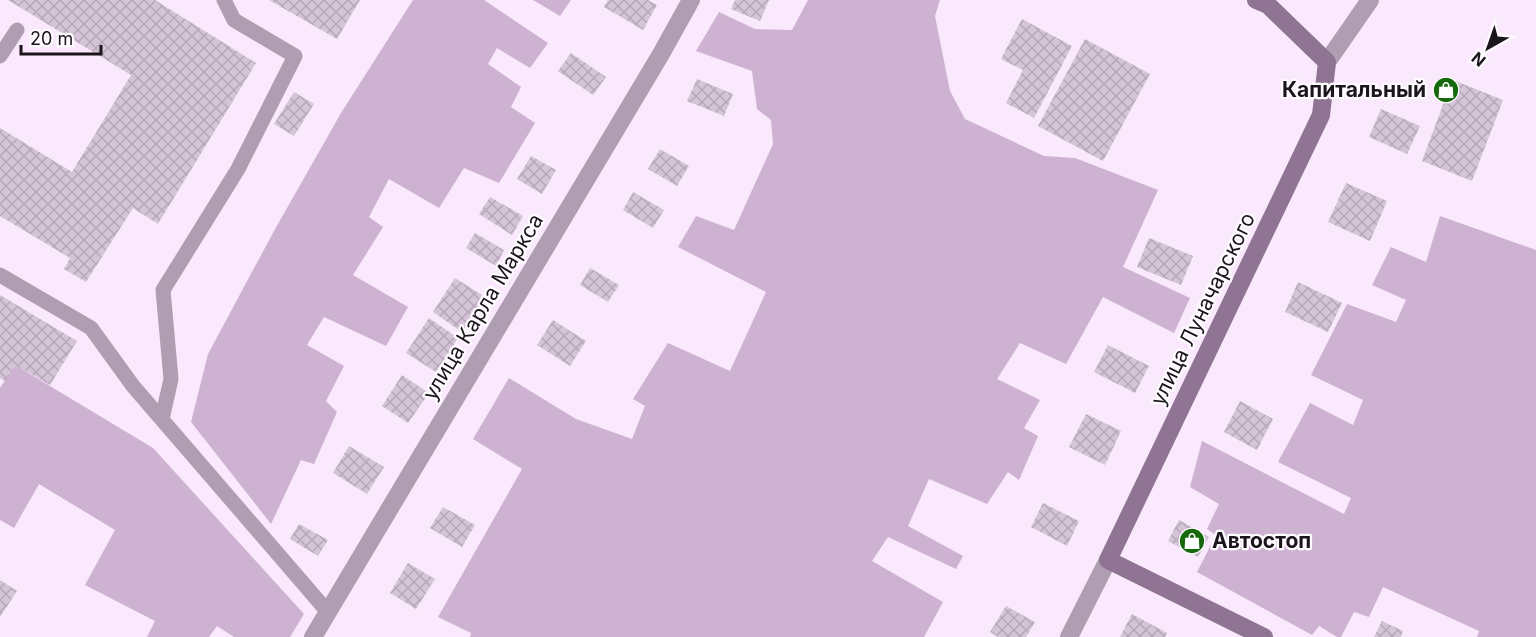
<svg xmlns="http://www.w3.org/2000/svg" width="1536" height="637" font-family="Inter,sans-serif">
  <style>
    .green { fill: #cdb2d1 }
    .building { fill: url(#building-cross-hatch) }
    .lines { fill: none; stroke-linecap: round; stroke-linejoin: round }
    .lane { stroke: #af9db1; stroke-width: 15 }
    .street { stroke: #af9db1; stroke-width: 18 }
    .secondary { stroke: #8f7593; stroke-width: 18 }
    .labels { text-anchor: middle; stroke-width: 4.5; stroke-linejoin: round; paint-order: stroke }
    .poi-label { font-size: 21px; font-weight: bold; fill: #1a151b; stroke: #fefbff; text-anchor: end }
    .street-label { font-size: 21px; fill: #1a151b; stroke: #fefbff }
  </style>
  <defs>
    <pattern id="building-cross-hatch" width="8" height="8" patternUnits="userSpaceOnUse" patternTransform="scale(1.5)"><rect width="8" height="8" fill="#d5c4d7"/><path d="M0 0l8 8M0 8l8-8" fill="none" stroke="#b6a8b8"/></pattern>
  </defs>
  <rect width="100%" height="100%" fill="#fae8fc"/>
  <!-- green -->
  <path class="green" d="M 413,0 L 484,0 L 548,43 L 530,68 L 497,48 L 488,64 L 521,87 L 511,107 L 535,123 L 499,183 L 464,168 L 439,208 L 389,179 L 369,217 L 383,227 L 353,275 L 408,307 L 386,346 L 324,317 L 307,345 L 344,366 L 326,401 L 337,412 L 314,464 L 301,460 L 271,524 L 191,422 L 208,354 L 274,231 L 341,113 Z
    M 533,0 L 571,0 L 560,16 Z
    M 808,0 L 940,0 L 935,16 L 950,91 L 965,119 L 1044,156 L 1075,158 L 1158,190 L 1123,267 L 1190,298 L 1174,333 L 1103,297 L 1066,364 L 1020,343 L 997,379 L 1040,400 L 1024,428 L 1038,436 L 1019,480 L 1008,472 L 987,504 L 929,479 L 908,526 L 963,556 L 956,569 L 888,537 L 872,561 L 943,602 L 924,637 L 470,637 L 471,633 L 438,617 L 522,469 L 473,439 L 509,378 L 576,419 L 632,439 L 645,406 L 633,399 L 668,343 L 730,371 L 766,292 L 678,247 L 696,216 L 734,230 L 773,144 L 771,120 L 757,109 L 752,71 L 696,51 L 719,12 L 755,29 L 792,30 Z
    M 1440,216 L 1536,250 L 1536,637 L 1477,637 L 1479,631 L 1383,587 L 1369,617 L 1354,612 L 1341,637 L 1337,637 L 1319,626 L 1312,635 L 1197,572 L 1216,535 L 1207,529 L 1219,504 L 1190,487 L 1202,441 L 1344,514 L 1351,498 L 1278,462 L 1310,403 L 1353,425 L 1363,400 L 1311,375 L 1347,304 L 1396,322 L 1406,300 L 1372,285 L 1391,247 L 1426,262 Z
    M 15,365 L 153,448 L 304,614 L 290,637 L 234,637 L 217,626 L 209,637 L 147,637 L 155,621 L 85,585 L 115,530 L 39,484 L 14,528 L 0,520 L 0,388 Z"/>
  <!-- building -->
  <path class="building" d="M 8,0 L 155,0 L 256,63 L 158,224 L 133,208 L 86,282 L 64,269 L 70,258 L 0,216 L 0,128 L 72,172 L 131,75 Z
    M 269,0 L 360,0 L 337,39 Z
    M 608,0 L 648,0 L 657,5 L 643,30 L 604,7 Z
    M 735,0 L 769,0 L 760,21 L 731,9 Z
    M 1022,19 L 1072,46 L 1034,118 L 1006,103 L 1023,70 L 1001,59 Z
    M 1085,39 L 1150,74 L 1103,161 L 1038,126 Z
    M 571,53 L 606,77 L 593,95 L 558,71 Z
    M 697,79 L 733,94 L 724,116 L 687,101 Z
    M 1453,80 L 1503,100 L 1472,181 L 1422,161 L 1447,94 L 1437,90 L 1440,83 L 1451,87 Z
    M 294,92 L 314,104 L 294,136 L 274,124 Z
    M 1381,109 L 1420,126 L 1407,154 L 1369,137 Z
    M 660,149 L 689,166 L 677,186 L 648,169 Z
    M 531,156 L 556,170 L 542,194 L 517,179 Z
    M 1346,183 L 1387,201 L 1370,241 L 1328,222 Z
    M 633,192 L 664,210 L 653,228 L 623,210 Z
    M 490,197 L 523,216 L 512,235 L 479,214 Z
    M 475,233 L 504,250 L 496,266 L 466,248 Z
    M 1149,238 L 1193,256 L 1181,285 L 1137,267 Z
    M 590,268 L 619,285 L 608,302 L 580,285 Z
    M 455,278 L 485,297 L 462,332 L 433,312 Z
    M 1298,282 L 1342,303 L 1328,332 L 1285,312 Z
    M 0,295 L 77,341 L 50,385 L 15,365 L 5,381 L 0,378 Z
    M 429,318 L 458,338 L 436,372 L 406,353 Z
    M 553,320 L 586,341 L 570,366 L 537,345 Z
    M 1108,345 L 1149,366 L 1135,393 L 1094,372 Z
    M 402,375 L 429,393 L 408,423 L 382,406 Z
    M 1240,401 L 1273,419 L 1257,450 L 1224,432 Z
    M 1086,414 L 1121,431 L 1105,465 L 1069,447 Z
    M 349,446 L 384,467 L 367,494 L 333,473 Z
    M 1043,503 L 1079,521 L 1067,546 L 1031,527 Z
    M 443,507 L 475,525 L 462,547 L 430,528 Z
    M 1179,520 L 1209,537 L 1198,557 L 1168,541 Z
    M 299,524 L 328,540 L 318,556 L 290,539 Z
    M 408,563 L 435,579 L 416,609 L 390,593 Z
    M 0,580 L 17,591 L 0,617 Z
    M 1006,606 L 1035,622 L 1026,637 L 998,637 L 990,632 Z
    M 1132,614 L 1167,633 L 1165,637 L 1120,637 Z
    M 1382,621 L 1403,631 L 1401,637 L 1374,637 Z"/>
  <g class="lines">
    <!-- lane -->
    <path class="lane" d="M 0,56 L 17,30
      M 0,275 L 91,328 L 133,386 L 327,611
      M 162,419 L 171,379 L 163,290 L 238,169 L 295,56 L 234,20 L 224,0"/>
    <!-- street -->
    <path class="street" d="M 1327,62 L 1370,0
      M 313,637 L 661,54 L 691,0
      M 1069,637 L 1108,560"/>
    <!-- secondary -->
    <path class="secondary" d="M 1256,0 L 1268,5 L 1327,62 L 1321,115 L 1108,560 L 1264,637"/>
  </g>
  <!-- icons -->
  <defs>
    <g id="shop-disc" transform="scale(1.35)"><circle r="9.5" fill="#15690c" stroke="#fefbff"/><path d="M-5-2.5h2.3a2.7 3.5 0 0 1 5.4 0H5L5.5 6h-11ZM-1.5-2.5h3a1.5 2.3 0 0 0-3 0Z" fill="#fff"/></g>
  </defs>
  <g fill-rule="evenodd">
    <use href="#shop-disc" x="1446" y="90"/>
    <use href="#shop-disc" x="1192" y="541"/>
  </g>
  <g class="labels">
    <!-- poi labels -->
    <g class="poi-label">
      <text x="1426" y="97">Капитальный</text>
      <text x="1212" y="548" text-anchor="start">Автостоп</text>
    </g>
    <!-- street labels -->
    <g class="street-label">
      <text transform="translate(483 307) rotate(-59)" y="7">улица Карла Маркса</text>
      <text transform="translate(1203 309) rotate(-64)" y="7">улица Луначарского</text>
    </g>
  </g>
  <!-- north arrow -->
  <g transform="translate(1488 48) rotate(220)" stroke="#fefbff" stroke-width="4.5" paint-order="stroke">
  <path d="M0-4.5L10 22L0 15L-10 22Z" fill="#1a151b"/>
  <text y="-9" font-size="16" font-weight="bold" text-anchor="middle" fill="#1a151b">N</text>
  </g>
  <!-- scale -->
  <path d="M21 45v9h80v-9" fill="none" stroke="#1a151b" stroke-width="3"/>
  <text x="30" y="45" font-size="18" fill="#1a151b" stroke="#fefbff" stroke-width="4.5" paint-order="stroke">20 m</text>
</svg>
